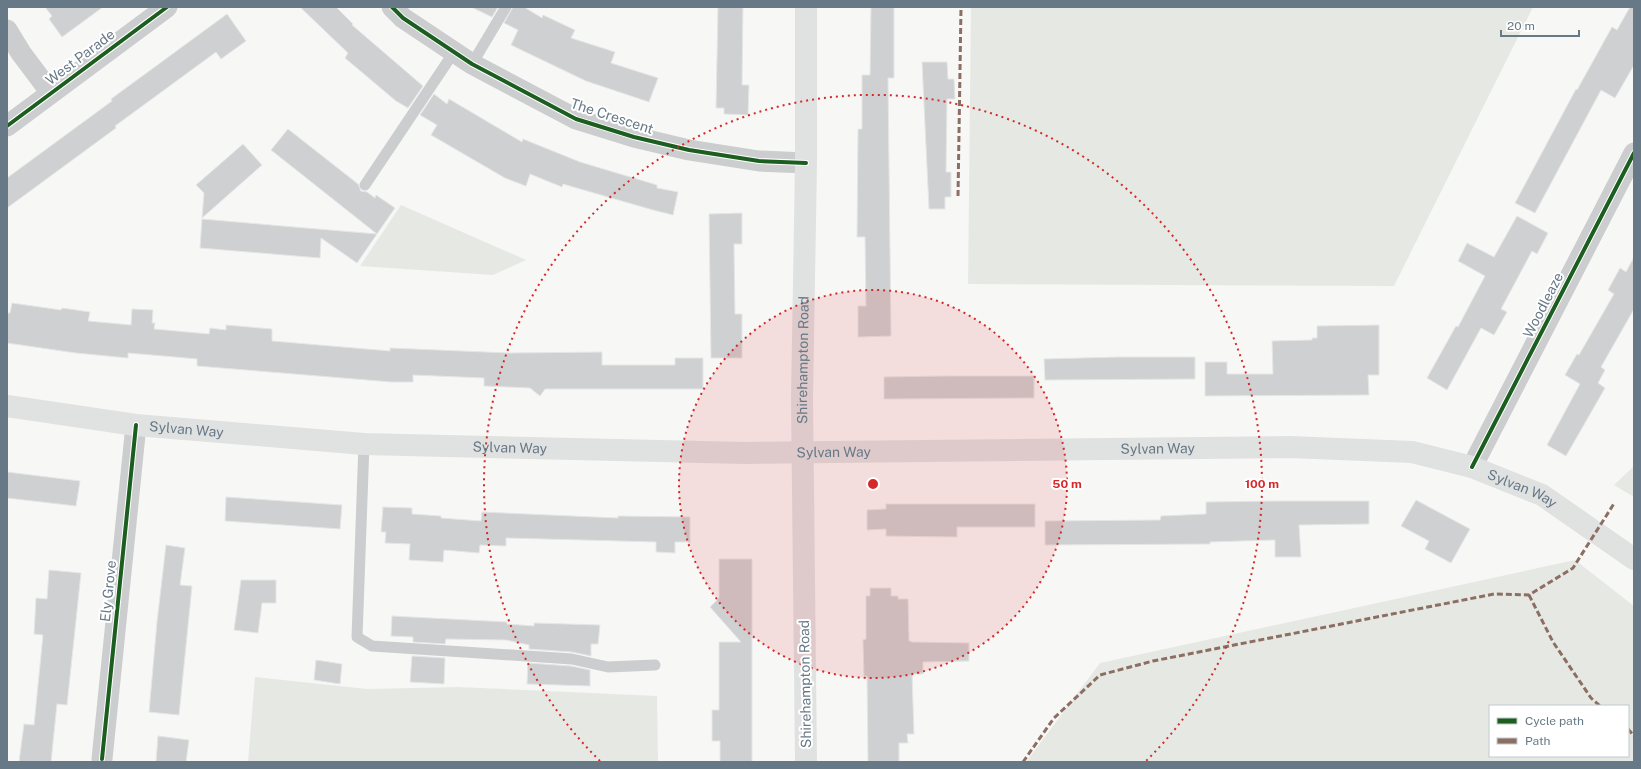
<svg xmlns="http://www.w3.org/2000/svg" width="1641" height="769" font-family="'Public Sans',sans-serif">
  <style>
    .green { fill: #e6e9e3; fill-rule: evenodd }
    .building { fill: #ced0d1; stroke: #e6e6e6 }
    .lines { fill: none; stroke-linecap: round; stroke-linejoin: round }
    .service { stroke: #cccdce; stroke-width: 11 }
    .minor { stroke: #cccdce; stroke-width: 21 }
    .secondary { stroke: #e0e1e1; stroke-width: 22 }
    .primary { stroke: #e0e1e1; stroke-width: 22 }
    .quiet { stroke: #8d6e63; stroke-width: 3; stroke-dasharray: 6 3; stroke-linecap: butt }
    .cycleway-casing { stroke: #fff; stroke-width: 6 }
    .cycleway { stroke: #1b5e20; stroke-width: 4 }
    .ring { fill: none; stroke: #d62828; stroke-width: 2; stroke-dasharray: 2 4 }
    .labels { text-anchor: middle; stroke-width: 4; stroke-linejoin: round; paint-order: stroke }
    .street-label { font-size: 14px; fill: #677987; stroke: #fff }
    .centre { fill: #d62828; stroke: #fff; stroke-width: 2 }
    .ring-label { font-size: 12px; text-anchor: middle; font-weight: bold; fill: #d62828; stroke: #fff; stroke-width: 4; stroke-linejoin: round; paint-order: stroke }
  </style>
  <rect width="100%" height="100%" fill="#f7f7f6"/>
  <!-- green -->
  <path class="green" d="M 971,7 L 1533,7 L 1394,286 L 968,284 Z
    M 401,205 L 526,260 L 493,275 L 360,266 Z
    M 1634,466 L 1634,497 L 1614,485 Z
    M 1575,560 L 1634,606 L 1634,762 L 1026,762 L 1100,663 ZM 1490,706 L 1628,706 L 1628,756 L 1490,756 Z
    M 255,677 L 367,689 L 458,687 L 657,696 L 658,762 L 248,762 Z"/>
  <!-- building -->
  <path class="building" d="M 45,7 L 103,7 L 62,37 L 49,19 L 52,16 Z
    M 300,7 L 336,7 L 353,24 L 352,25 L 423,86 L 408,108 L 396,101 L 345,58 L 348,53 Z
    M 471,7 L 498,7 L 492,17 Z
    M 513,7 L 524,7 L 542,18 L 543,15 L 575,30 L 571,38 L 615,52 L 611,63 L 658,78 L 649,102 L 586,81 L 511,45 L 518,30 L 504,23 Z
    M 718,7 L 743,7 L 742,85 L 749,85 L 748,115 L 724,114 L 724,108 L 716,108 Z
    M 871,7 L 894,7 L 894,78 L 888,78 L 891,336 L 858,337 L 858,306 L 866,306 L 865,237 L 857,237 L 858,129 L 862,129 L 862,75 L 870,75 Z
    M 1630,7 L 1634,7 L 1634,65 L 1615,98 L 1601,90 L 1535,213 L 1515,203 L 1576,89 L 1577,90 L 1612,27 L 1617,30 Z
    M 227,14 L 246,41 L 221,59 L 216,52 L 115,126 L 116,128 L 7,208 L 7,178 L 112,101 L 111,99 Z
    M 922,62 L 947,62 L 948,79 L 954,79 L 955,99 L 947,99 L 946,172 L 951,172 L 951,197 L 945,197 L 945,209 L 929,209 Z
    M 434,94 L 447,104 L 449,99 L 522,142 L 523,139 L 580,162 L 657,185 L 657,188 L 678,192 L 673,215 L 653,210 L 563,184 L 562,187 L 530,174 L 526,186 L 505,178 L 431,135 L 437,125 L 420,115 Z
    M 288,129 L 358,184 L 361,191 L 367,192 L 375,198 L 376,195 L 395,208 L 377,234 L 271,150 Z
    M 243,144 L 262,165 L 202,218 L 204,193 L 196,185 Z
    M 742,213 L 742,244 L 734,244 L 735,314 L 742,314 L 742,358 L 711,358 L 709,214 Z
    M 1517,216 L 1548,233 L 1537,254 L 1532,251 L 1501,309 L 1507,312 L 1494,335 L 1481,328 L 1447,390 L 1427,378 L 1456,326 L 1458,327 L 1485,276 L 1458,261 L 1467,243 L 1494,257 Z
    M 202,219 L 306,228 L 377,234 L 357,263 L 321,238 L 320,258 L 200,248 Z
    M 1634,257 L 1634,309 L 1601,367 L 1605,370 L 1598,383 L 1605,388 L 1566,456 L 1547,445 L 1580,384 L 1565,375 L 1577,354 L 1579,355 L 1614,294 L 1608,290 L 1620,268 L 1626,272 Z
    M 12,303 L 61,310 L 62,308 L 90,312 L 88,321 L 131,325 L 132,309 L 153,310 L 152,323 L 155,323 L 154,329 L 209,334 L 210,328 L 226,330 L 226,325 L 272,329 L 272,341 L 390,351 L 390,348 L 510,353 L 602,352 L 602,365 L 675,365 L 675,358 L 703,358 L 703,389 L 545,389 L 540,396 L 530,388 L 484,386 L 484,378 L 413,375 L 413,382 L 391,382 L 197,366 L 197,359 L 164,356 L 128,353 L 128,358 L 76,353 L 7,343 L 7,313 L 10,313 Z
    M 1379,325 L 1379,375 L 1368,375 L 1369,395 L 1205,396 L 1205,362 L 1227,362 L 1227,374 L 1273,374 L 1272,341 L 1312,340 L 1312,338 L 1317,338 L 1317,326 Z
    M 1119,357 L 1195,357 L 1195,379 L 1045,380 L 1044,359 Z
    M 946,376 L 1034,376 L 1034,398 L 884,399 L 884,377 Z
    M 7,472 L 80,481 L 76,506 L 7,498 Z
    M 226,497 L 342,505 L 340,529 L 225,521 Z
    M 1416,500 L 1470,529 L 1451,563 L 1425,549 L 1429,541 L 1401,526 Z
    M 1275,501 L 1369,501 L 1369,524 L 1299,525 L 1301,557 L 1275,557 L 1275,540 L 1210,542 L 1210,544 L 1045,545 L 1045,521 L 1160,520 L 1161,516 L 1206,514 L 1206,502 Z
    M 886,504 L 1035,504 L 1035,527 L 957,527 L 957,537 L 886,536 L 886,529 L 867,530 L 867,510 L 886,509 Z
    M 383,507 L 412,508 L 412,514 L 441,516 L 441,518 L 481,521 L 482,512 L 618,518 L 618,516 L 690,517 L 690,542 L 675,542 L 675,553 L 656,552 L 656,542 L 506,538 L 506,546 L 480,545 L 479,553 L 444,550 L 443,562 L 409,560 L 410,544 L 385,543 L 386,532 L 381,532 Z
    M 166,545 L 185,548 L 180,585 L 192,586 L 179,715 L 149,712 L 157,622 Z
    M 719,559 L 752,559 L 752,762 L 720,762 L 720,741 L 712,741 L 712,710 L 719,710 L 719,642 L 741,642 L 710,607 L 719,598 Z
    M 49,570 L 81,573 L 67,705 L 57,704 L 51,762 L 19,762 L 24,724 L 34,725 L 43,635 L 34,634 L 36,598 L 47,599 Z
    M 241,580 L 276,580 L 276,603 L 262,603 L 258,633 L 234,630 Z
    M 870,588 L 891,588 L 891,596 L 898,596 L 898,599 L 908,599 L 909,641 L 911,641 L 911,642 L 969,643 L 969,661 L 923,662 L 923,674 L 912,674 L 914,734 L 907,734 L 908,743 L 899,743 L 899,762 L 868,762 L 867,676 L 864,676 L 863,640 L 866,639 L 866,596 L 870,596 Z
    M 392,616 L 507,622 L 507,624 L 534,626 L 534,623 L 600,625 L 598,644 L 591,644 L 591,656 L 572,652 L 529,649 L 529,645 L 506,640 L 446,639 L 445,644 L 413,642 L 413,637 L 391,636 Z
    M 412,656 L 445,658 L 444,684 L 410,682 Z
    M 316,660 L 342,664 L 340,684 L 314,680 Z
    M 528,663 L 571,666 L 590,670 L 590,686 L 527,684 Z
    M 158,736 L 189,740 L 186,762 L 156,762 Z"/>
  <g class="lines">
    <!-- service -->
    <path class="service" d="M 472,64 L 506,7
      M 365,185 L 454,52
      M 364,444 L 357,637 L 372,646 L 572,659 L 608,667 L 655,665"/>
    <!-- minor -->
    <path class="minor" d="M 392,7 L 403,18 L 472,64 L 576,119 L 634,137 L 689,150 L 759,161 L 806,163
      M 7,30 L 21,53 L 51,93
      M 7,126 L 167,7
      M 1472,467 L 1634,153
      M 102,759 L 136,425"/>
    <!-- secondary -->
    <path class="secondary" id="s1" d="M 806,762 L 802,398 L 806,163 L 806,7"/>
    <!-- primary -->
    <path class="primary" id="s2" d="M 7,406 L 136,425 L 364,444 L 745,453 L 1290,447 L 1412,452 L 1472,467 L 1542,495 L 1634,559"/>
    <!-- quiet -->
    <path class="quiet" d="M 958,196 L 961,7
      M 1529,595 L 1553,642 L 1591,698 L 1600,706
      M 1628,729 L 1634,736
      M 1023,762 L 1054,718 L 1100,675 L 1153,661 L 1494,594 L 1529,595 L 1573,568 L 1615,502"/>
    <!-- cycleway casing -->
    <g class="cycleway-casing">
      <path id="cycleway" d="M 392,7 L 403,18 L 472,64 L 576,119 L 634,137 L 689,150 L 759,161 L 806,163
        M 7,126 L 167,7
        M 1472,467 L 1634,153
        M 102,759 L 136,425"/>
    </g>
    <!-- cycleway -->
    <use href="#cycleway" class="cycleway"/>
  </g>
  <!-- distance rings -->
  <circle cx="873" cy="484" r="194" fill="#d62828" fill-opacity=".12"/>
  <g class="ring">
    <circle cx="873" cy="484" r="194"/>
    <path d="M600 761A389 389 0 1 1 1146 761"/>
  </g>
  <g class="labels">
    <!-- street labels -->
    <g class="street-label">
      <text transform="translate(80 57) rotate(-37)" y="5">West Parade</text>
      <text transform="translate(612 116) rotate(18)" y="5">The Crescent</text>
      <text transform="translate(1543 305) rotate(-63)" y="5">Woodleaze</text>
      <text dy="5" stroke="none"><textPath href="#s1" startOffset="402">Shirehampton Road</textPath></text>
      <text dy="5" stroke="none"><textPath href="#s2" startOffset="181">Sylvan Way</textPath></text>
      <text dy="5" stroke="none"><textPath href="#s2" startOffset="505">Sylvan Way</textPath></text>
      <text dy="5" stroke="none"><textPath href="#s2" startOffset="1153">Sylvan Way</textPath></text>
      <text dy="5" stroke="none"><textPath href="#s2" startOffset="829">Sylvan Way</textPath></text>
      <text dy="5" stroke="none"><textPath href="#s2" startOffset="1524">Sylvan Way</textPath></text>
      <text transform="translate(108 591) rotate(-84)" y="5">Ely Grove</text>
      <text transform="translate(805 684) rotate(-91)" y="5">Shirehampton Road</text>
    </g>
  </g>
  <circle cx="873" cy="484" r="6" class="centre"/>
  <g class="ring-label">
    <text x="1067" y="488">50 m</text>
    <text x="1262" y="488">100 m</text>
  </g>
  <!-- border -->
  <rect width="1641" height="769" fill="none" stroke="#677987" stroke-width="16"/>
  <!-- legend -->
  <rect x="1489" y="705" width="140" height="52" fill="#ffffff" stroke="#c2c9cf"/>
  <rect x="1497" y="718" width="20" height="6" fill="#1b5e20" stroke="#c2c9cf"/>
  <text x="1525" y="725" font-size="12" fill="#677987">Cycle path</text>
  <rect x="1497" y="738" width="20" height="6" fill="#8d6e63" stroke="#c2c9cf"/>
  <text x="1525" y="745" font-size="12" fill="#677987">Path</text>
  <!-- scale -->
  <path d="M1501 30v6h78v-6" fill="none" stroke="#677987" stroke-width="2"/>
  <text x="1507" y="30" font-size="12" fill="#677987" stroke="#ffffff" stroke-width="3" paint-order="stroke">20 m</text>
</svg>
